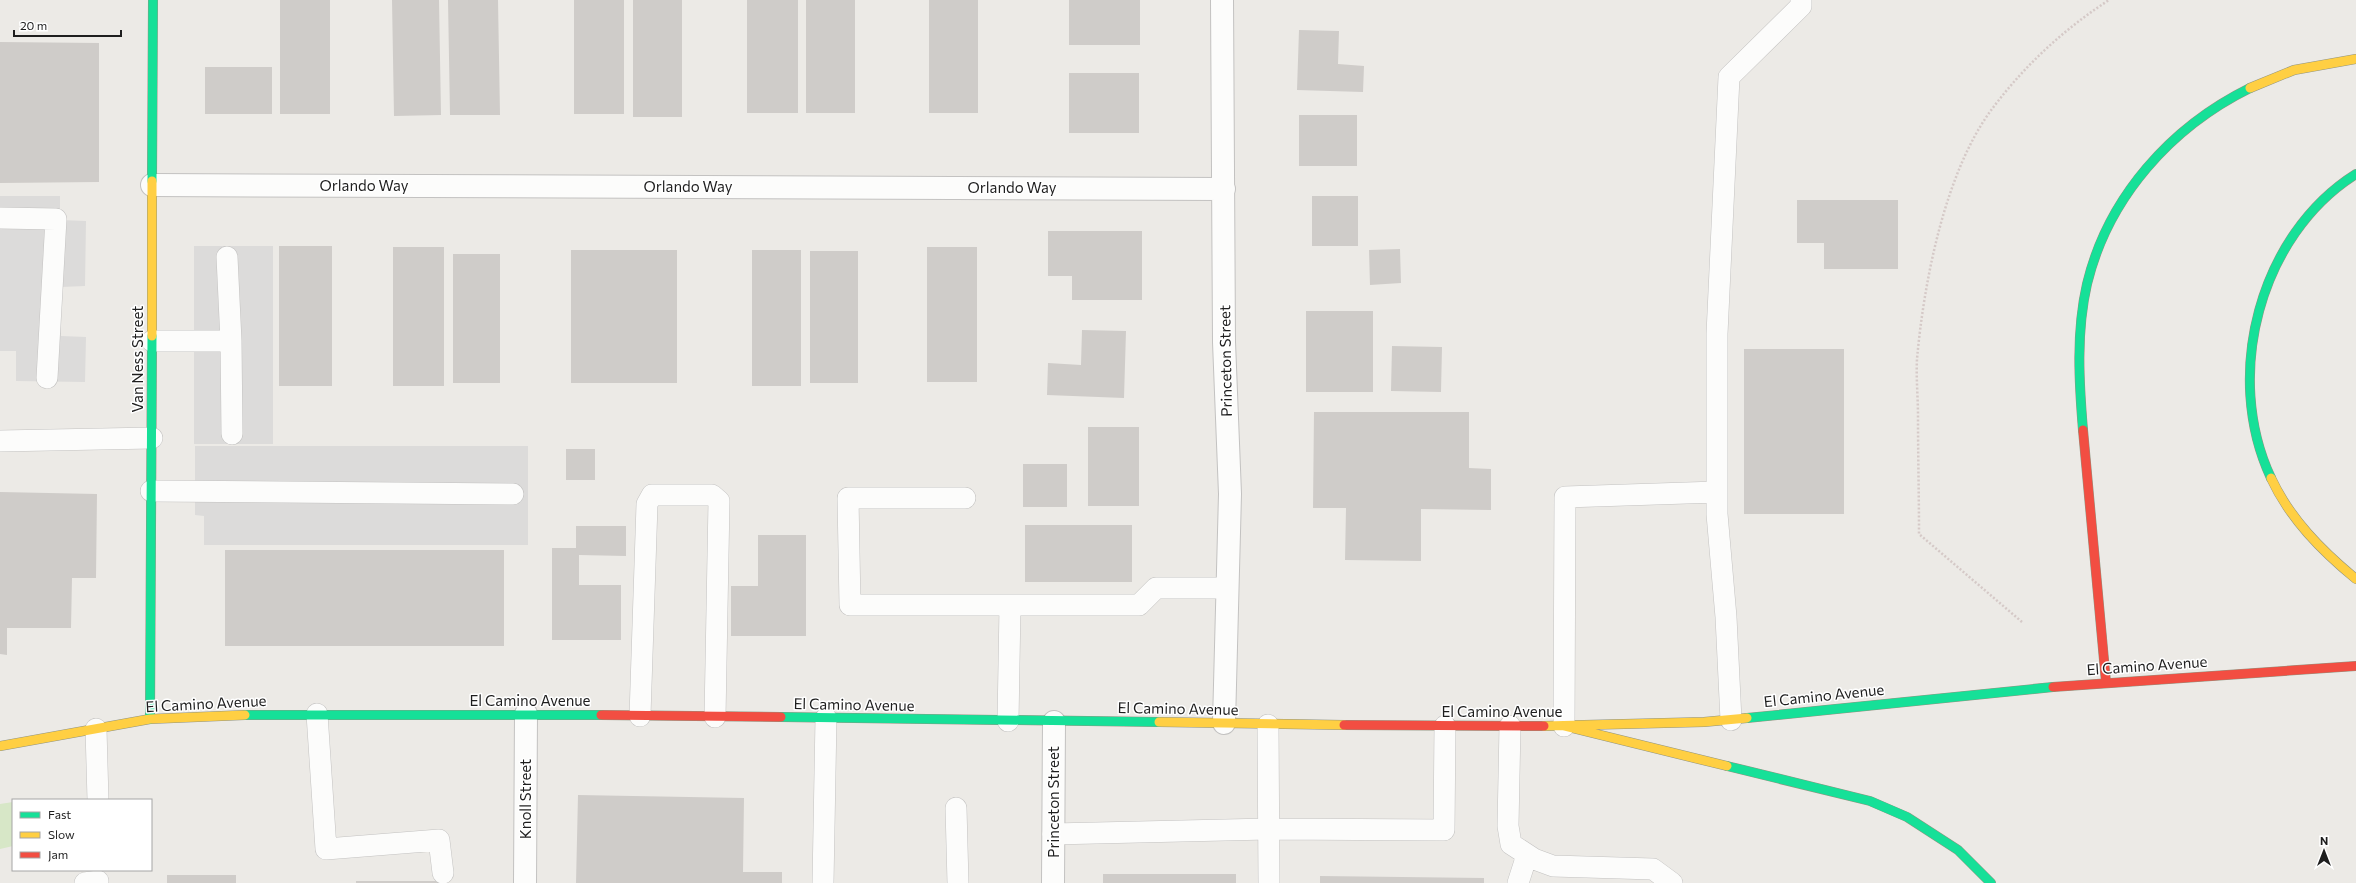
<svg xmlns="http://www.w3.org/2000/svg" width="2356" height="883" font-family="Commissioner,sans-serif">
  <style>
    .grass { fill: #d7e7c7 }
    .parking { fill: #dcdbda }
    .building { fill: #cfccc9 }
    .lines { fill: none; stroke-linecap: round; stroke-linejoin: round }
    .lane-casing { stroke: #c3c2c1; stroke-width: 22 }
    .street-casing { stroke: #c3c2c1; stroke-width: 24 }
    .fast-casing { stroke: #919480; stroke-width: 10 }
    .slow-casing { stroke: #919480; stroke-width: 10 }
    .jam-casing { stroke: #919480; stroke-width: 10 }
    .path { stroke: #d5c9c7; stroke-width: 2.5; stroke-dasharray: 2 2; stroke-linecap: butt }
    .lane { stroke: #fcfcfb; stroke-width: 21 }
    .street { stroke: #fcfcfb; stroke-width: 22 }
    .fast { stroke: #16e098; stroke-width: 9 }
    .slow { stroke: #ffcf43; stroke-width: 9 }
    .jam { stroke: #f24e42; stroke-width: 9 }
    .labels { text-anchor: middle; stroke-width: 3; stroke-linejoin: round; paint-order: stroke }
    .street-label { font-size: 15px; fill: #1e1e1e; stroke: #fff }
  </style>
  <rect width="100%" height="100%" fill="#eceae6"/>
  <!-- grass -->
  <path class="grass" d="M 13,802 L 13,846 L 0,849 L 0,804 Z"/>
  <!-- parking -->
  <path class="parking" d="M 0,196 L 60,196 L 60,220 L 86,221 L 85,286 L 61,287 L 61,336 L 86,337 L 85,382 L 16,381 L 16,351 L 0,351 Z
    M 194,246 L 273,246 L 273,444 L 194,444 Z
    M 195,446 L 528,446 L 528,545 L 204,545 L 204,516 L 195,515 Z"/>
  <!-- building -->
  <path class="building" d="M 280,0 L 330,0 L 330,114 L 280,114 Z
    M 392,0 L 439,0 L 441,115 L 394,116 Z
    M 448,0 L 498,0 L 500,115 L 450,115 Z
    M 574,0 L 624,0 L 624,114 L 574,114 Z
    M 633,0 L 682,0 L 682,117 L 633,117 Z
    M 747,0 L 798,0 L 798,113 L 747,113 Z
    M 806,0 L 855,0 L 855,113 L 806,113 Z
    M 929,0 L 978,0 L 978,113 L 929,113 Z
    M 1069,0 L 1140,0 L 1140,45 L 1069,45 Z
    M 1299,30 L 1339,31 L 1338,64 L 1364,66 L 1363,92 L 1297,90 Z
    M 0,42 L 99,43 L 99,182 L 0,183 Z
    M 205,67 L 272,67 L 272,114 L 205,114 Z
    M 1069,73 L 1139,73 L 1139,133 L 1069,133 Z
    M 1299,115 L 1357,115 L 1357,166 L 1299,166 Z
    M 1312,196 L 1358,196 L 1358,246 L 1312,246 Z
    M 1797,200 L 1898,200 L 1898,269 L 1824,269 L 1824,243 L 1797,243 Z
    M 1048,231 L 1142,231 L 1142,300 L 1072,300 L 1072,276 L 1048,276 Z
    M 279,246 L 332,246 L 332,386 L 279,386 Z
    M 393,247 L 444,247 L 444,386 L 393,386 Z
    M 927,247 L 977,247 L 977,382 L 927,382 Z
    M 1400,249 L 1401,283 L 1370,285 L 1369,250 Z
    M 571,250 L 677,250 L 677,383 L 571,383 Z
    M 752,250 L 801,250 L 801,386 L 752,386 Z
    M 810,251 L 858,251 L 858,383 L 810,383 Z
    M 453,254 L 500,254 L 500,383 L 453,383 Z
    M 1306,311 L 1373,311 L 1373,392 L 1306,392 Z
    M 1082,330 L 1126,331 L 1124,398 L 1047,395 L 1048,363 L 1081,365 Z
    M 1392,346 L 1442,347 L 1441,392 L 1391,391 Z
    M 1744,349 L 1844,349 L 1844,514 L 1744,514 Z
    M 1314,412 L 1469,412 L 1469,468 L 1491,469 L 1491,510 L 1421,509 L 1421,561 L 1345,560 L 1346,508 L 1313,508 Z
    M 1088,427 L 1139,427 L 1139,506 L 1088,506 Z
    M 566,449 L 595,449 L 595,480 L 566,480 Z
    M 1023,464 L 1067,464 L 1067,507 L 1023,507 Z
    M 0,492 L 97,494 L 96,578 L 72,578 L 71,628 L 7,628 L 7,655 L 0,654 Z
    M 1025,525 L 1132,525 L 1132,582 L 1025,582 Z
    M 576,526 L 626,526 L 626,556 L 579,555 L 579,585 L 621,585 L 621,640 L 552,640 L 552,548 L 576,548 Z
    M 758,535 L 806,535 L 806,636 L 731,636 L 731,586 L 758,586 Z
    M 225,550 L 504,550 L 504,646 L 225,646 Z
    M 578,795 L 744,798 L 743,872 L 782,872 L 782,883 L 576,883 Z
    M 1103,874 L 1236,874 L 1236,883 L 1103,883 Z
    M 167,875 L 236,875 L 236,883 L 167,883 Z
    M 1320,876 L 1484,878 L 1484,883 L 1320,883 Z
    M 356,881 L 441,881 L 441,883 L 356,883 Z"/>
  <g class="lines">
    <!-- lane casing -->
    <g class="lane-casing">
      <path id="lane" d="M 0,218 L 56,219 L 47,378
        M 227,257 L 231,341 L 232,434
        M 152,341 L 231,341
        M 0,441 L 152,438
        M 151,491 L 513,494
        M 965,498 L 848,498 L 850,605 L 1139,605 L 1156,588 L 1227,588
        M 317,714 L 326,849 L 439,840 L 443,873
        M 640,716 L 647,504 L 652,495 L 712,495 L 719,501 L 715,717
        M 1731,720 L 1726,617 L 1717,514 L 1717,334 L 1729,77 L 1801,6 L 1801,0
        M 1008,721 L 1010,607
        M 1268,725 L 1269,883
        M 1510,726 L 1508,826 L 1511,844 L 1534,859 L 1553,866 L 1653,869 L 1672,883
        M 1564,726 L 1565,497 L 1717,492
        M 96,729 L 98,800
        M 956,808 L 958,883
        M 1053,834 L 1268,829 L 1444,830 L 1445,726
        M 85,883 L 98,881
        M 823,883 L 826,718
        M 1518,883 L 1527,855"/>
    </g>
    <!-- street casing -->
    <g class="street-casing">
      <path id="street" d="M 1222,0 L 1224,342 L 1230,494 L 1224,723
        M 152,185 L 1224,189
        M 525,883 L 526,714
        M 1053,883 L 1054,722"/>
    </g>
    <!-- fast casing -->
    <g class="fast-casing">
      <path id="fast" d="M 152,181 L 153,0
        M 2083,430 C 2079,382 2076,332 2087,284 C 2108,197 2171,127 2250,88
        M 2271,478 C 2223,376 2259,235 2356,174
        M 245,715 L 601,715
        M 781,717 L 1159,722
        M 1747,718 L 2053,687
        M 150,719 L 152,336
        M 1727,766 L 1870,801 L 1907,817 L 1958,850 L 1991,883"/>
    </g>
    <!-- slow casing -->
    <g class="slow-casing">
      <path id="slow" d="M 2250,88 L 2294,70 L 2356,59
        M 152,336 L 152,181
        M 2271,478 C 2290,519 2322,551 2356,579
        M 1159,722 L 1344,725
        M 1544,726 L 1704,722 L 1747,718
        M 1564,726 L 1727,766
        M 0,746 L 150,719 L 245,715"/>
    </g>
    <!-- jam casing -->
    <g class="jam-casing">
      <path id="jam" d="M 2083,430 L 2106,682
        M 2053,687 L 2356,666
        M 601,715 L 781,717
        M 1344,725 L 1544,726"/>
    </g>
    <!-- path -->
    <path class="path" d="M 2022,622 L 1919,534 C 1919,495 1918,456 1918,416 C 1918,397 1916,378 1917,359 C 1924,281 1945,172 1992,109 C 2024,66 2064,29 2109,0"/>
    <!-- lane -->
    <use href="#lane" class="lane"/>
    <!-- street -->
    <use href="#street" class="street"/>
    <!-- fast -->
    <use href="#fast" class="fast"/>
    <!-- slow -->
    <use href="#slow" class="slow"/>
    <!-- jam -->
    <use href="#jam" class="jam"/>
  </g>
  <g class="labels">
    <!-- street labels -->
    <g class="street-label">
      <text x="364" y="191">Orlando Way</text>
      <text x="688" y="192">Orlando Way</text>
      <text x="1012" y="193">Orlando Way</text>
      <text transform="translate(138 359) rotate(-90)" y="5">Van Ness Street</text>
      <text transform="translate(1226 361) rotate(-91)" y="5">Princeton Street</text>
      <text transform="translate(2147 666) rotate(-4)" y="5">El Camino Avenue</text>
      <text transform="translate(1824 696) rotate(-6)" y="5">El Camino Avenue</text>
      <text x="530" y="706">El Camino Avenue</text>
      <text transform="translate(206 704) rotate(-3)" y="5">El Camino Avenue</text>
      <text transform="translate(854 705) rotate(1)" y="5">El Camino Avenue</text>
      <text transform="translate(1178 709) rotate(1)" y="5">El Camino Avenue</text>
      <text x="1502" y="717">El Camino Avenue</text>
      <text transform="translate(526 799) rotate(-90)" y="5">Knoll Street</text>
      <text transform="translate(1054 802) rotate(-90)" y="5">Princeton Street</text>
    </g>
  </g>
  <!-- legend -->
  <rect x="12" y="799" width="140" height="72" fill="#ffffff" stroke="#a5a5a5"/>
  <rect x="20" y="812" width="20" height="6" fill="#16e098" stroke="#a5a5a5"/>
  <text x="48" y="819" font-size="12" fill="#1e1e1e">Fast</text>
  <rect x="20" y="832" width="20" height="6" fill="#ffcf43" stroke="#a5a5a5"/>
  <text x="48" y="839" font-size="12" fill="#1e1e1e">Slow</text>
  <rect x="20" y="852" width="20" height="6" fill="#f24e42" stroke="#a5a5a5"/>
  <text x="48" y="859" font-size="12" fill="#1e1e1e">Jam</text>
  <!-- north arrow -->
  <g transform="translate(2324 851)" stroke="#ffffff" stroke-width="3" paint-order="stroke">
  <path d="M0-3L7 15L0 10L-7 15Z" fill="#1e1e1e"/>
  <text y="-6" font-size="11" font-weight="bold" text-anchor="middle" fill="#1e1e1e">N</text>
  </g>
  <!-- scale -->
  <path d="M14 30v6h107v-6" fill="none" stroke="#1e1e1e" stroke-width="2"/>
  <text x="20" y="30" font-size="12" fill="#1e1e1e" stroke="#ffffff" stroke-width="3" paint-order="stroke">20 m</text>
</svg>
